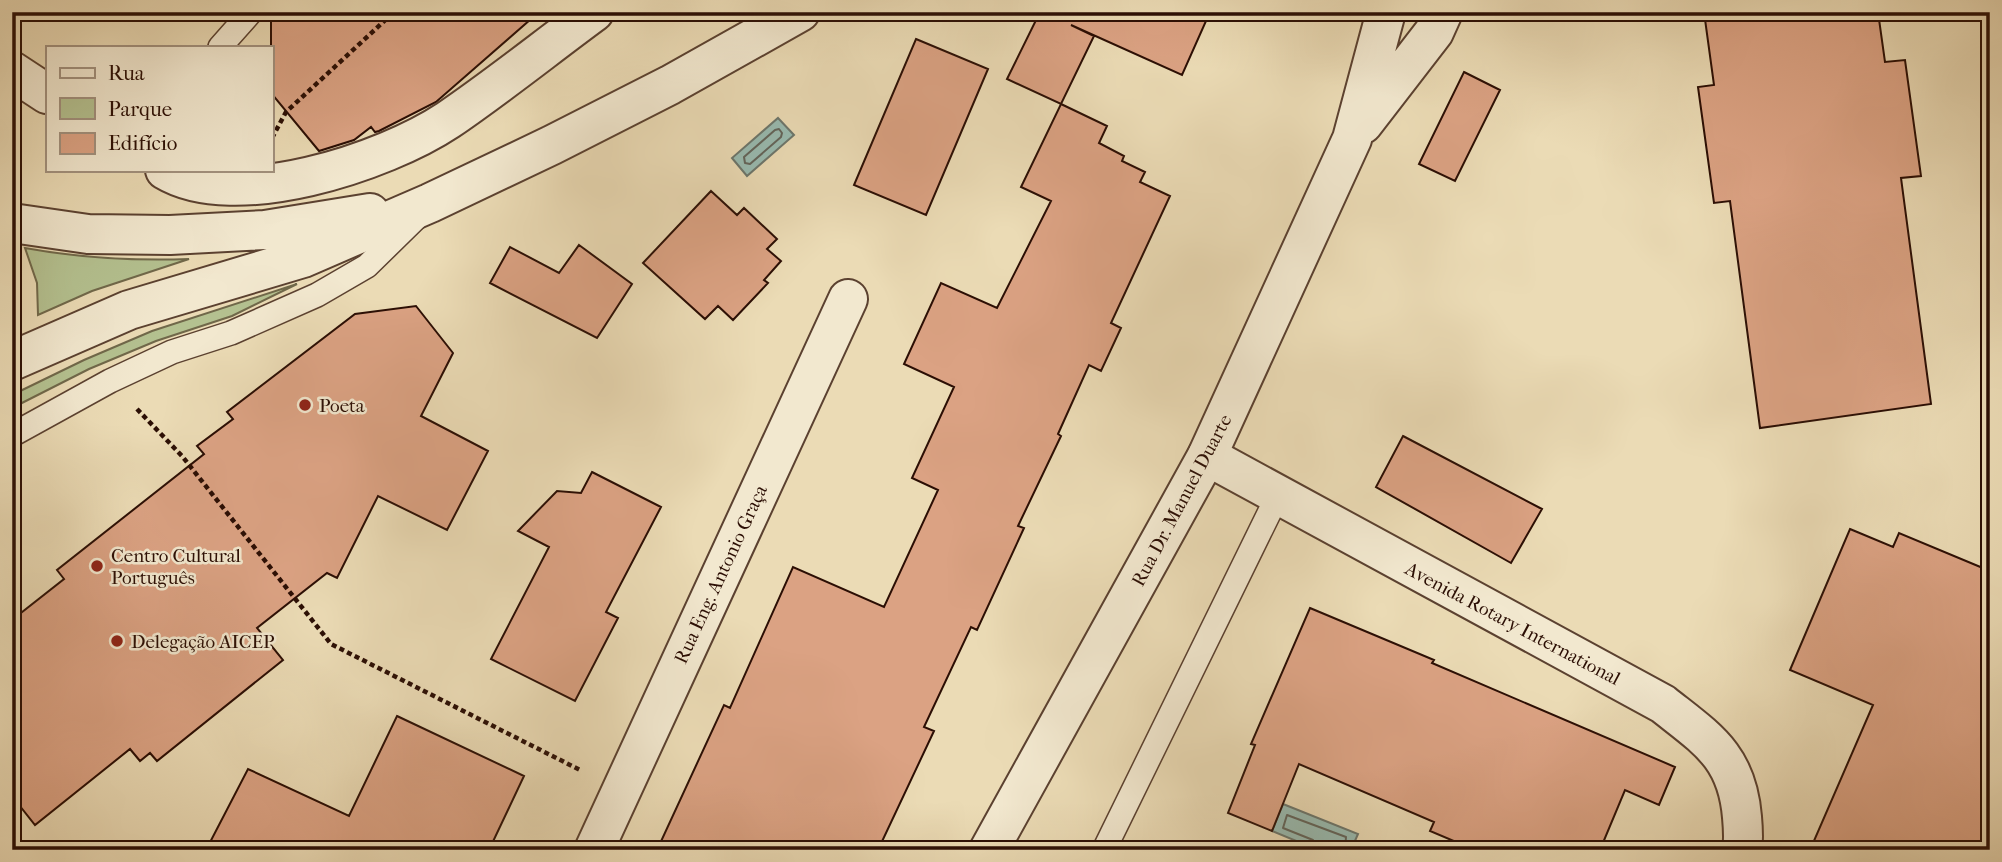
<svg xmlns="http://www.w3.org/2000/svg" width="2002" height="862" font-family="'IM FELL French Canon',serif">
  <style>
    .green { fill: #b4c190; stroke: #70684a; stroke-width: 2 }
    .water { fill: #98bbb1; stroke: #6c766c; stroke-width: 2 }
    .lines { fill: none; stroke-linecap: round; stroke-linejoin: round }
    .shore { stroke: #62645a; stroke-width: 2 }
    .building { fill: #dba283; stroke: #2b0e04; stroke-width: 2 }
    .service-casing { stroke: #5b4130; stroke-width: 26 }
    .minor-casing { stroke: #5b4130; stroke-width: 42 }
    .tertiary-casing { stroke: #5b4130; stroke-width: 42 }
    .path { stroke: #2b0e04; stroke-width: 4.5; stroke-dasharray: 5 3.5; stroke-linecap: butt }
    .service { stroke: #f2e8cf; stroke-width: 23 }
    .minor { stroke: #f2e8cf; stroke-width: 38 }
    .tertiary { stroke: #f2e8cf; stroke-width: 38 }
    .poi-dot { fill: #8f2418; stroke: #f2e8cf; stroke-width: 2.5 }
    .labels { text-anchor: middle; stroke-width: 5; stroke-linejoin: round; paint-order: stroke }
    .poi-label { font-size: 19px; fill: #2b0e04; stroke: #f2e8cf; text-anchor: start }
    .street-label { font-size: 19px; fill: #2b0e04; stroke: #f2e8cf }
  </style>
  <rect width="100%" height="100%" fill="#ebdbb5"/>
  <filter id="stains"><feTurbulence type="fractalNoise" baseFrequency=".00286" numOctaves="4"/><feColorMatrix values="0 0 0 0 .2 0 0 0 0 .09 0 0 0 0 .02 0 0 0 .5 -.17"/></filter>
  <radialGradient id="worn" r=".72"><stop offset=".6" stop-color="#630" stop-opacity="0"/><stop offset="1" stop-color="#630" stop-opacity=".3"/></radialGradient>
  <!-- green -->
  <path class="green" d="M 25,248 C 80,258 133,261 189,259 L 92,291 L 38,315 L 37,283 Z
    M 297,284 L 232,316 L 156,341 L 89,369 L 12,408 L 12,395 L 84,360 L 152,331 Z"/>
  <!-- water -->
  <path class="water" d="M 778,118 L 794,135 L 747,176 L 732,158 Z
    M 1283,804 L 1358,834 L 1351,850 L 1318,850 L 1272,831 Z"/>
  <g class="lines">
    <!-- shore -->
    <path class="shore" d="M 779,129 L 782,133 L 781,137 L 750,164 L 745,163 L 744,157 L 775,130 Z
      M 1317,850 L 1313,840 L 1283,828 L 1287,815 L 1346,837 L 1345,850"/>
  </g>
  <!-- building -->
  <path class="building" d="M 271,12 L 539,12 L 436,102 L 379,131 L 375,132 L 371,127 L 354,140 L 319,151 L 271,93 Z
    M 1040,12 L 1210,12 L 1182,75 L 1071,25 L 1094,36 L 1061,104 L 1007,79 Z
    M 1704,12 L 1878,12 L 1885,62 L 1905,60 L 1921,176 L 1901,178 L 1931,404 L 1760,428 L 1730,201 L 1714,203 L 1698,87 L 1714,85 Z
    M 916,39 L 988,69 L 926,215 L 854,185 Z
    M 1464,72 L 1500,90 L 1455,181 L 1419,164 Z
    M 1061,104 L 1107,126 L 1099,143 L 1124,156 L 1122,161 L 1145,172 L 1140,182 L 1170,196 L 1111,323 L 1121,328 L 1101,371 L 1089,365 L 1058,434 L 1061,436 L 1018,526 L 1024,528 L 977,630 L 971,627 L 924,727 L 934,731 L 878,850 L 657,850 L 724,705 L 730,708 L 793,567 L 884,607 L 938,490 L 912,478 L 954,387 L 904,364 L 941,283 L 997,308 L 1051,201 L 1021,187 Z
    M 711,191 L 737,215 L 744,208 L 777,239 L 767,249 L 781,261 L 764,280 L 768,283 L 733,320 L 718,306 L 705,319 L 643,263 Z
    M 579,245 L 632,284 L 597,338 L 490,283 L 510,247 L 559,273 Z
    M 416,306 L 453,353 L 421,416 L 488,451 L 447,530 L 378,496 L 337,578 L 327,573 L 257,628 L 283,660 L 157,761 L 150,753 L 140,761 L 130,749 L 35,825 L 12,796 L 12,620 L 64,579 L 57,570 L 204,454 L 197,446 L 233,419 L 227,412 L 355,314 Z
    M 1403,436 L 1542,509 L 1511,563 L 1376,487 Z
    M 592,472 L 661,507 L 606,612 L 618,618 L 575,701 L 491,659 L 549,547 L 518,531 L 557,491 L 581,493 Z
    M 1850,529 L 1893,547 L 1899,533 L 1990,571 L 1990,850 L 1810,850 L 1873,705 L 1790,670 Z
    M 1310,608 L 1434,660 L 1432,663 L 1675,767 L 1659,805 L 1625,790 L 1600,850 L 1475,850 L 1430,831 L 1434,822 L 1299,764 L 1272,831 L 1228,813 L 1255,745 L 1251,744 Z
    M 397,716 L 524,776 L 489,850 L 206,850 L 248,769 L 349,816 Z"/>
  <g class="lines">
    <!-- service casing -->
    <g class="service-casing">
      <path id="service" d="M 220,47 L 251,12
        M 12,435 L 110,381 L 172,352 L 231,333 L 317,295 L 367,266 L 416,218
        M 1104,850 L 1278,495"/>
    </g>
    <!-- minor casing -->
    <g class="minor-casing">
      <path id="minor" d="M 12,71 L 47,94
        M 165,170 C 235,212 385,162 448,120 C 498,86 545,48 594,12
        M 1207,456 L 1663,704 C 1707,739 1737,756 1742,817 C 1743,828 1744,839 1742,850
        M 594,850 L 848,299"/>
    </g>
    <!-- tertiary casing -->
    <g class="tertiary-casing">
      <path id="tertiary" d="M 1363,124 L 1434,32 L 1443,12
        M 12,223 L 88,234 L 170,235 L 265,230 L 370,213
        M 12,361 L 129,310 L 303,258 L 430,203 L 552,145 L 670,85 L 800,12
        M 989,850 L 1207,456 L 1352,139 L 1386,12"/>
    </g>
    <!-- path -->
    <path class="path" d="M 272,138 L 286,112 L 394,12
      M 137,409 L 182,456 L 331,644 L 582,771"/>
    <!-- service -->
    <use href="#service" class="service"/>
    <!-- minor -->
    <use href="#minor" class="minor"/>
    <!-- tertiary -->
    <use href="#tertiary" class="tertiary"/>
  </g>
  <!-- markers -->
  <g class="poi-dot">
    <circle cx="305" cy="405" r="7"/>
    <circle cx="97" cy="566" r="7"/>
    <circle cx="117" cy="641" r="7"/>
  </g>
  <g class="labels">
    <!-- poi labels -->
    <g class="poi-label">
      <text x="319" y="412">Poeta</text>
      <text x="111" y="562">Centro Cultural<tspan x="111" dy="22">Português</tspan></text>
      <text x="131" y="648">Delegação AICEP</text>
    </g>
    <!-- street labels -->
    <g class="street-label">
      <text transform="translate(1181 500) rotate(-62)" y="7">Rua Dr. Manuel Duarte</text>
      <text transform="translate(720 574) rotate(-65)" y="7">Rua Eng. Antonio Graça</text>
      <text transform="translate(1513 623) rotate(28)" y="7">Avenida Rotary International</text>
    </g>
  </g>
  <!-- margin -->
  <rect width="2002" height="862" fill="none" stroke="#ebdbb5" stroke-width="42"/>
  <rect x="14" y="14" width="1974" height="834" fill="none" stroke="#2b0e04" stroke-width="3.5"/>
  <rect x="21" y="21" width="1960" height="820" fill="none" stroke="#2b0e04" stroke-width="2"/>
  <!-- legend -->
  <rect x="46" y="46" width="228" height="126" fill="#f2e8cf" stroke="#a2917e" stroke-width="2"/>
  <rect x="60" y="68" width="35" height="10" fill="#f2e8cf" stroke="#a2917e" stroke-width="2"/>
  <text x="108" y="80" font-size="21" fill="#2b0e04">Rua</text>
  <rect x="60" y="98" width="35" height="21" fill="#b4c190" stroke="#a2917e" stroke-width="2"/>
  <text x="108" y="116" font-size="21" fill="#2b0e04">Parque</text>
  <rect x="60" y="133" width="35" height="21" fill="#dba283" stroke="#a2917e" stroke-width="2"/>
  <text x="108" y="150" font-size="21" fill="#2b0e04">Edifício</text>
  <rect width="100%" height="100%" filter="url(#stains)"/>
  <rect width="100%" height="100%" fill="url(#worn)"/>
</svg>
